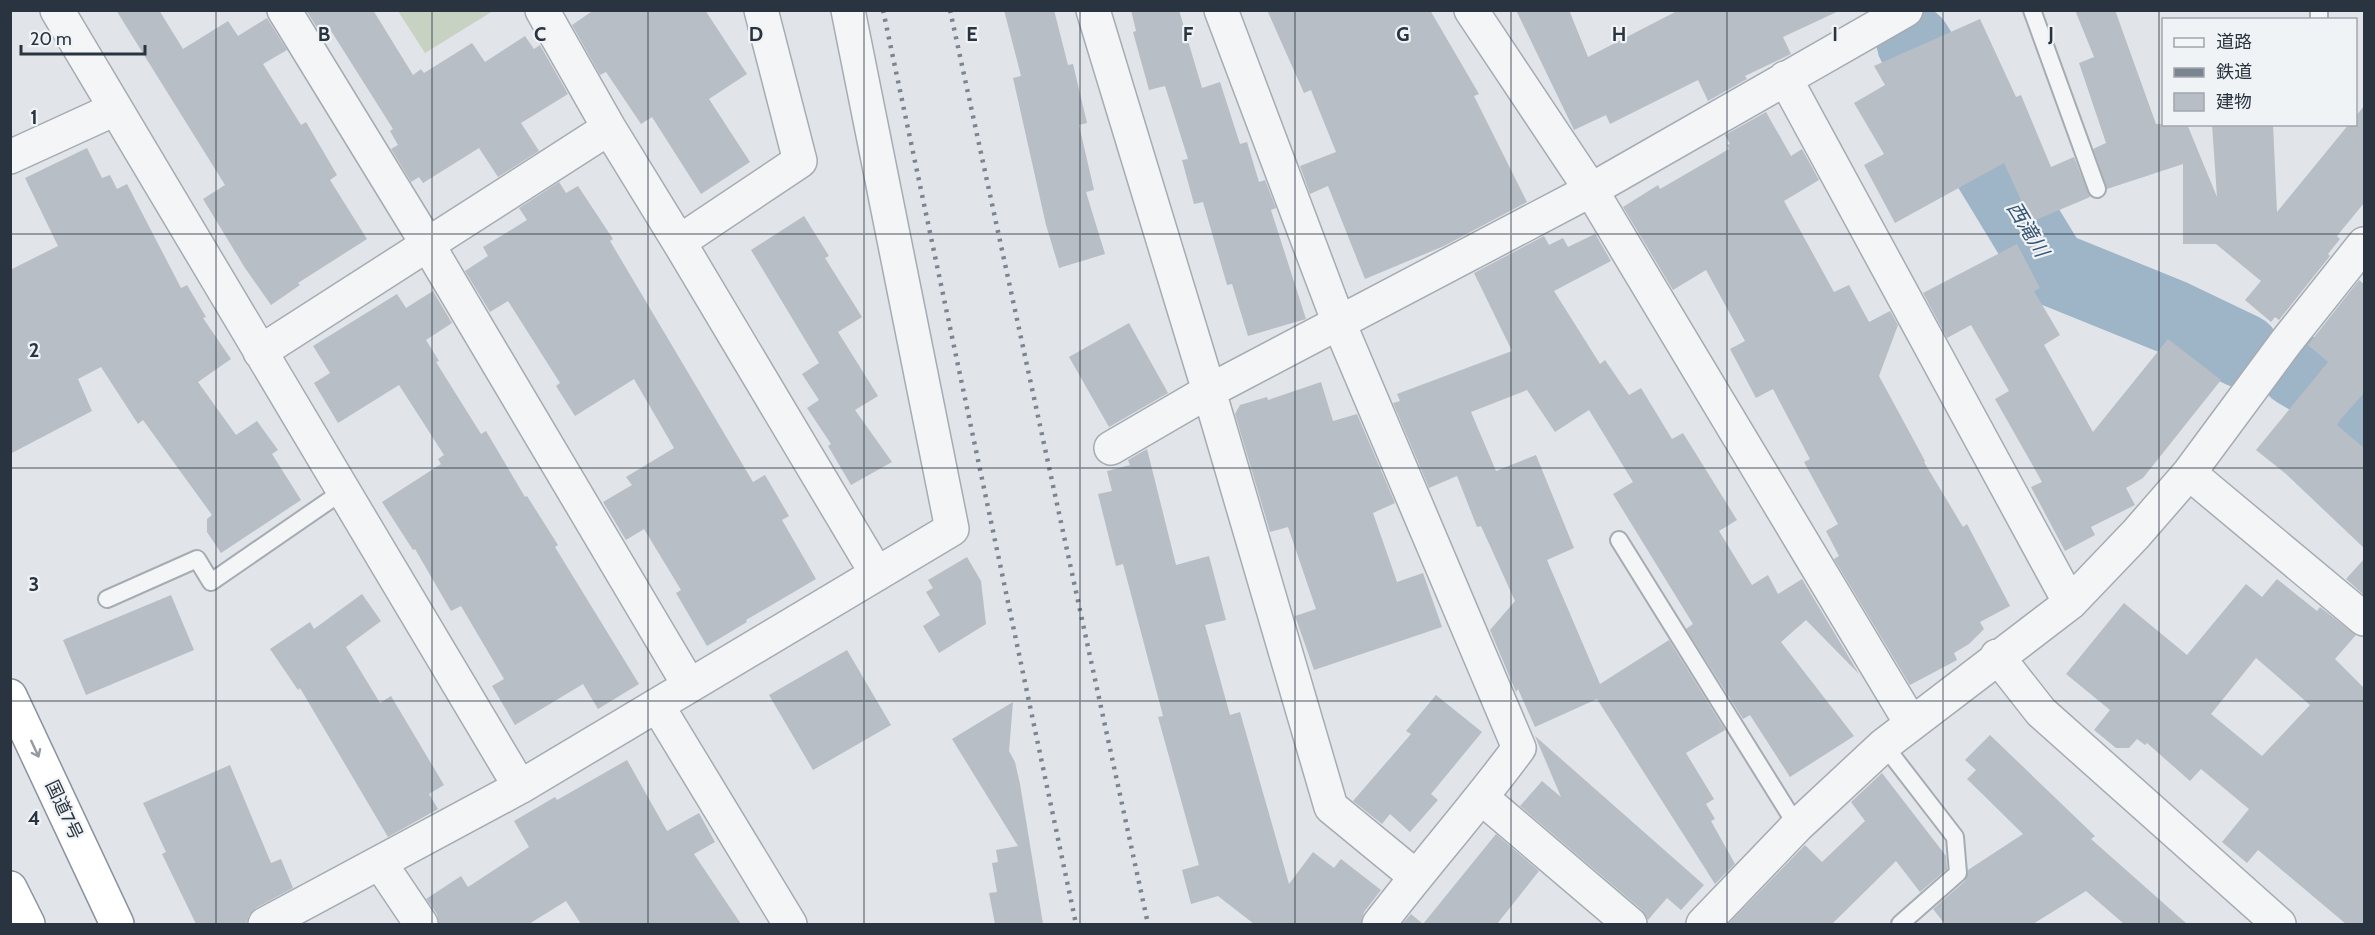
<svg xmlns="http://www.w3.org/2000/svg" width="2375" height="935" font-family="Cabin,'Noto Sans JP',sans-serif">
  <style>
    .green { fill: #c8d2c2 }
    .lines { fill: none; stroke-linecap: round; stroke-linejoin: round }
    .river { stroke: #9db5c7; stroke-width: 75 }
    .building { fill: #b8bec5; fill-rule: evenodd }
    .service-casing { stroke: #a6acb3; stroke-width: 20 }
    .minor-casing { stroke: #a6acb3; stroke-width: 36 }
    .trunk-casing { stroke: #89939f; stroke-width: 36 }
    .service { stroke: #f3f5f7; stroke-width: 16 }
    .minor { stroke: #f3f5f7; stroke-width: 33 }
    .trunk { stroke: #fff; stroke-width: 33 }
    .rail { stroke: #7b8592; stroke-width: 4.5; stroke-dasharray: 3 6; stroke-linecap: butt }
    .oneway { stroke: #949aa0 }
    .grid { fill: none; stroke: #2a3440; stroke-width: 1.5; stroke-opacity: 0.55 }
    .labels { text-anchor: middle; stroke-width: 4.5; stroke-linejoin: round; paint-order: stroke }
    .street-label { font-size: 18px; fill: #2a3440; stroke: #f0f3f6 }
    .water-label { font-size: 20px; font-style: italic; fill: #355672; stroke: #f0f3f6 }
    .grid-label { font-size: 20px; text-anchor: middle; font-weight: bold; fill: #2a3440; stroke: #f0f3f6; stroke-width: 4.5; stroke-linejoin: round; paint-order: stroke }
  </style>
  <rect width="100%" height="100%" fill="#e1e4e9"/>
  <!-- green -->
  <path class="green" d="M 398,11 L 493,11 L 425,53 Z"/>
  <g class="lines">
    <!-- river -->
    <path class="river" d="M 1914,43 L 2051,268 L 2172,317 L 2243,351
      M 2296,370 L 2364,410"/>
  </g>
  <!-- building -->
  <path class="building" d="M 116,10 L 159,10 L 183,49 L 228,21 L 238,36 L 267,18 L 287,50 L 263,64 L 301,125 L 306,122 L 337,175 L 330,180 L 367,239 L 298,283 L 300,285 L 271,305 L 245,268 L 203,199 L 225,185 Z
    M 306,10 L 373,10 L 413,75 L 421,69 L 424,73 L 472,43 L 485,62 L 525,36 L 534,49 L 540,45 L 568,94 L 521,123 L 539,151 L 498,177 L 479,148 L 423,183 L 419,177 L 411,182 L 391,149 L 398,145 L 390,131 L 393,129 L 328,26 L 319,31 Z
    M 594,10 L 705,10 L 747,74 L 709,99 L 750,162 L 701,194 L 652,117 L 641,124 L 606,72 L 600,75 L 572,25 Z
    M 1004,10 L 1054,10 L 1068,65 L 1073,64 L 1087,123 L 1079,125 L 1094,190 L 1086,192 L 1105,254 L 1059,268 L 1046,225 L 1013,78 L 1021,76 Z
    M 1131,10 L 1179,10 L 1202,88 L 1220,82 L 1240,144 L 1247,142 L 1259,182 L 1265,180 L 1276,208 L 1271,210 L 1306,319 L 1248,336 L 1232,284 L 1227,285 L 1203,202 L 1194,204 L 1182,160 L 1188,159 L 1165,86 L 1149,90 L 1133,32 L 1136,31 Z
    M 1267,10 L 1430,10 L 1479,94 L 1474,96 L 1527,202 L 1444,246 L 1365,279 L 1328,186 L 1310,194 L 1300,166 L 1336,152 L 1311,90 L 1304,93 Z
    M 1516,10 L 1569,10 L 1588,57 L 1679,10 L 1841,10 L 1783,37 L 1791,54 L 1745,76 L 1747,79 L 1708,101 L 1698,80 L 1610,124 L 1606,115 L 1574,130 Z
    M 2075,10 L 2115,10 L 2156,124 L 2187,124 L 2217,197 L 2212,124 L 2273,124 L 2277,212 L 2349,124 L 2355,124 L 2355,117 L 2364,106 L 2364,203 L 2337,236 L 2340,239 L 2328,254 L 2330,256 L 2279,320 L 2275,317 L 2271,322 L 2245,300 L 2261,281 L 2216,244 L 2183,244 L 2183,164 L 2107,189 L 2093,149 L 2106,143 L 2079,63 L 2094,57 Z
    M 1980,19 L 2016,97 L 2021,95 L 2051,167 L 2074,157 L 2090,197 L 2031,222 L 2004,163 L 1895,223 L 1864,165 L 1884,154 L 1854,103 L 1885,85 L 1874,66 Z
    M 1766,112 L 1791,156 L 1802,149 L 1819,180 L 1784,201 L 1834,292 L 1849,285 L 1869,322 L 1890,311 L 1898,325 L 1879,376 L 1925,461 L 1924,462 L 1963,527 L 1967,524 L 2010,606 L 1980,622 L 1984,629 L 1969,644 L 1954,653 L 1957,660 L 1910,685 L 1834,559 L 1839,556 L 1826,531 L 1838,524 L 1804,462 L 1810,459 L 1773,389 L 1756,398 L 1730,349 L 1745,341 L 1706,270 L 1673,290 L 1623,207 L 1658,185 L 1660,189 L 1729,149 L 1727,145 L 1730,144 L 1725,135 Z
    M 87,148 L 102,178 L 110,175 L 117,189 L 127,184 L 181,288 L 187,285 L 206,317 L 203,318 L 231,359 L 198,382 L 236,435 L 257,421 L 278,450 L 272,454 L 301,500 L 221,553 L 207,532 L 207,519 L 212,515 L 143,420 L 138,424 L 101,367 L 78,379 L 92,411 L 10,454 L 10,270 L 58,246 L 25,178 Z
    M 559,182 L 566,193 L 578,186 L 613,239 L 610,241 L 753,482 L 765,475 L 789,516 L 782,520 L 816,579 L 746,620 L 747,622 L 707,646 L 676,593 L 681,590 L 644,529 L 626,540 L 603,502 L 632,485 L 626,477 L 674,448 L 634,379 L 575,416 L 556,386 L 560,383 L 508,301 L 490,312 L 465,271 L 488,256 L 483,247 L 527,220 L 519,208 Z
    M 804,216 L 829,256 L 825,258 L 862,317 L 838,332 L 878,396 L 855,410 L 892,462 L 851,485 L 828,446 L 831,444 L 807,408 L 819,400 L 802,374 L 819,363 L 751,250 Z
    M 1593,230 L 1611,261 L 1554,291 L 1600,364 L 1605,360 L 1629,395 L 1641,388 L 1672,439 L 1683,433 L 1737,520 L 1719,531 L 1752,585 L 1768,575 L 1778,594 L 1802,579 L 1859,674 L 1806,620 L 1781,642 L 1854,736 L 1790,777 L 1750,715 L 1743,719 L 1686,629 L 1693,624 L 1613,494 L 1633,482 L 1589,410 L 1555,432 L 1527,390 L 1471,412 L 1496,471 L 1536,455 L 1574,548 L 1547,560 L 1600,684 L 1669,640 L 1725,730 L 1686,753 L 1714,799 L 1706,804 L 1715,819 L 1711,821 L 1735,864 L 1715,884 L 1597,699 L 1535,727 L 1518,689 L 1516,692 L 1490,630 L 1515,601 L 1481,526 L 1477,527 L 1457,476 L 1429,488 L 1393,403 L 1400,401 L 1397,394 L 1512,351 L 1474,273 L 1544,236 L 1549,245 L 1563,238 L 1568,247 L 1595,234 Z
    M 2017,244 L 2040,288 L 2034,291 L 2060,335 L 2044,345 L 2093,432 L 2168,339 L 2221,380 L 2143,478 L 2126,488 L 2135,505 L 2091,527 L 2095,535 L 2065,551 L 2031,487 L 2042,482 L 1995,399 L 2009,391 L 1971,325 L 1947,338 L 1923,293 Z
    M 2359,280 L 2364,284 L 2364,393 L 2340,420 L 2337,425 L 2364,448 L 2364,548 L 2286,474 L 2256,450 L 2328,362 L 2308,345 Z
    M 433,291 L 452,323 L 426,340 L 439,361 L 436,362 L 481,434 L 486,431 L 525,497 L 527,496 L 558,545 L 555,547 L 639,684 L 598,709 L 583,684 L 515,725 L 492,686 L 504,679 L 461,606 L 451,611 L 415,549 L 413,550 L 382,502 L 441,464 L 438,459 L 444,455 L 399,385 L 338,423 L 314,383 L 330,373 L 313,346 L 397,294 L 406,308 Z
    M 1129,323 L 1168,393 L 1109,427 L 1069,357 Z
    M 1321,382 L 1333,421 L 1357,414 L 1395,503 L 1373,513 L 1397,582 L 1423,573 L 1442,627 L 1314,670 L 1295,616 L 1316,609 L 1288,527 L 1270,532 L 1235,414 L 1240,405 L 1267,397 L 1268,400 Z
    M 1147,449 L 1176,565 L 1209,556 L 1226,620 L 1205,625 L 1230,715 L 1240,712 L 1289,884 L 1313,852 L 1334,868 L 1341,859 L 1381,890 L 1364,912 L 1361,924 L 1254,924 L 1218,896 L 1191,904 L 1182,870 L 1199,865 L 1158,717 L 1163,716 L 1123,564 L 1116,566 L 1098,494 L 1112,491 L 1107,471 L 1130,465 L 1128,460 Z
    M 967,557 L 981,581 L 986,624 L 939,653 L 923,626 L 940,615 L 926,592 L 933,588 L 928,580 Z
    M 2364,559 L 2364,595 L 2346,579 Z
    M 2277,579 L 2317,611 L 2320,607 L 2356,635 L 2335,659 L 2364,688 L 2364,924 L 2346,924 L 2258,850 L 2247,863 L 2222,842 L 2249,809 L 2201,769 L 2190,781 L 2147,743 L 2145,745 L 2137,739 L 2129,748 L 2116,748 L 2094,730 L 2110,710 L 2066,674 L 2124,603 L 2187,655 L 2246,584 L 2262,597 ZM 2256,658 L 2310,705 L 2262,756 L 2211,714 Z
    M 362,594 L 381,621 L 346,647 L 380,703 L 391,696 L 444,785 L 429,794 L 438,809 L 388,837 L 300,688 L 298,690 L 270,649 L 310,622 L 314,629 Z
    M 171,595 L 194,650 L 86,695 L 63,640 Z
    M 847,650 L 891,725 L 813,770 L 769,695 Z
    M 1436,695 L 1482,732 L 1431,794 L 1438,800 L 1410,832 L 1390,814 L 1382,824 L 1353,801 L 1411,734 L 1406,731 Z
    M 1013,702 L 1009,751 L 1015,762 L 1020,784 L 1043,924 L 995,924 L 989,893 L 997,892 L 992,863 L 998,862 L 996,850 L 1018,846 L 952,739 Z
    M 1990,735 L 2095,836 L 2091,839 L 2187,924 L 2124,924 L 2086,891 L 2033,924 L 1945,924 L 1933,909 L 1965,881 L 1968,870 L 2023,834 L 1967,779 L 1976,770 L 1965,760 Z
    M 1535,736 L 1704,885 L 1681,910 L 1667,898 L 1648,920 L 1642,910 L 1520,806 L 1542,781 L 1561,797 Z
    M 627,760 L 667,831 L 699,813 L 715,842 L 694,854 L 741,924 L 581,924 L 566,901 L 529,924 L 439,924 L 437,914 L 426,899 L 461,876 L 468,887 L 529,847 L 514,821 L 555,797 L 557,800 Z
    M 230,765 L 271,863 L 281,859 L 293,888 L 256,908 L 249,915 L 246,924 L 196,924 L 162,854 L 166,852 L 143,803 Z
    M 1882,773 L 1946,856 L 1947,869 L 1920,892 L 1896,861 L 1832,924 L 1728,924 L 1805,845 L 1822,862 L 1865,821 L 1851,802 Z
    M 1496,834 L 1539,871 L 1497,924 L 1402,924 L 1411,914 L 1423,924 Z"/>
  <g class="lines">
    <!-- service casing -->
    <g class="service-casing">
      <path id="service" d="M 2032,10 L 2097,189
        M 2319,10 L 2319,20
        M 1619,540 L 1797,826
        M 107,599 L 197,559 L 211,582 L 343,491
        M 1884,745 L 1955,837 L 1958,873 L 1900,924"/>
    </g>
    <!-- minor casing -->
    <g class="minor-casing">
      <path id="minor" d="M 57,10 L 520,787
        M 284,10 L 428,245 L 689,685
        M 542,10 L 609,128 L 679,242 L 800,161 L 761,10
        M 1093,10 L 1209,391 L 1331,807 L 1415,876
        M 1221,10 L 1339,323 L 1519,748 C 1474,809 1424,865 1379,924
        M 1471,10 L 1591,190 L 1911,723
        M 1785,78 L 2070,603
        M 10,157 L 115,109
        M 679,242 L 877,574
        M 260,352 L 609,128
        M 1111,448 L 1209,391 L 1591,190 L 1906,10
        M 2189,473 L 2364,619
        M 1997,656 L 2041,712 L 2279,924
        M 657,705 L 790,924
        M 1482,798 L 1630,924
        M 380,863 L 421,924
        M 265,924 L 520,787 L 952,529 L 848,10
        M 1703,924 L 1797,826 L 1884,745 L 2070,603 L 2136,534 L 2189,473 L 2286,342 L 2364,244"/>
    </g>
    <!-- trunk casing -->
    <g class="trunk-casing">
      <path id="trunk" d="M 10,696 L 117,924
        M 10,888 L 28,924"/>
    </g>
    <!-- service -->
    <use href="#service" class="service"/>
    <!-- minor -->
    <use href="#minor" class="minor"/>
    <!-- trunk -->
    <use href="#trunk" class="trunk"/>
    <!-- rail -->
    <path class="rail" d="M 883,10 L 1076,924
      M 950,10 L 1148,924"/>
  </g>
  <!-- one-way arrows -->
  <defs><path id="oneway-shaft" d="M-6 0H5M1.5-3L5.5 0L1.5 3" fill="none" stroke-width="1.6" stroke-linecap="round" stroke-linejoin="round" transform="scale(1.5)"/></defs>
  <use class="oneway" href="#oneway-shaft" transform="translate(35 749) rotate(65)"/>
  <!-- grid -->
  <path class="grid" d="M 216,10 L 216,924M 432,10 L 432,924M 648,10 L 648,924M 864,10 L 864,924M 1080,10 L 1080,924M 1295,10 L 1295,924M 1511,10 L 1511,924M 1727,10 L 1727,924M 1943,10 L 1943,924M 2159,10 L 2159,924M 10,234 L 2364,234M 10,468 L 2364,468M 10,701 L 2364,701"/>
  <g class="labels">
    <!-- street labels -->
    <g class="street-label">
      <text transform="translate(64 810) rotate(65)" y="6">国道7号</text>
    </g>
    <!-- water labels -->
    <g class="water-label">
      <text transform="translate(2028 229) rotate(59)" y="7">西滝川</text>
    </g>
  </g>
  <g class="grid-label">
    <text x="324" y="41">B</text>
    <text x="540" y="41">C</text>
    <text x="756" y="41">D</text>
    <text x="972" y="41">E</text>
    <text x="1188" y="41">F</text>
    <text x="1403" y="41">G</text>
    <text x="1619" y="41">H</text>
    <text x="1835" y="41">I</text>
    <text x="2051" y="41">J</text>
    <text x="34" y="124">1</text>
    <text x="34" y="357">2</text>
    <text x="34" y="591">3</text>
    <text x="34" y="825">4</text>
  </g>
  <!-- border -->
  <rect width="2375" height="935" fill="none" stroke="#2a3440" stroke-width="24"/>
  <!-- legend -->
  <rect x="2162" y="18" width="195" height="108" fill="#f0f3f6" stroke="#a1a7ad" stroke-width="1.5"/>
  <rect x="2174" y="38" width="30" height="9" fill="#f3f5f7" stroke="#a1a7ad" stroke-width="1.5"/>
  <text x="2216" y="48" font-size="18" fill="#2a3440">道路</text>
  <rect x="2174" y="68" width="30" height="9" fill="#7b8592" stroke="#a1a7ad" stroke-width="1.5"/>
  <text x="2216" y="78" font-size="18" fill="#2a3440">鉄道</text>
  <rect x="2174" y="93" width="30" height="18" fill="#b8bec5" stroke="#a1a7ad" stroke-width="1.5"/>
  <text x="2216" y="108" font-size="18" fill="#2a3440">建物</text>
  <!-- scale -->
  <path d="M21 45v9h124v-9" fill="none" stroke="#2a3440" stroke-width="3"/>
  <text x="30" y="45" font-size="18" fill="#2a3440" stroke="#f0f3f6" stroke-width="4.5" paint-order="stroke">20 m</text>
</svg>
